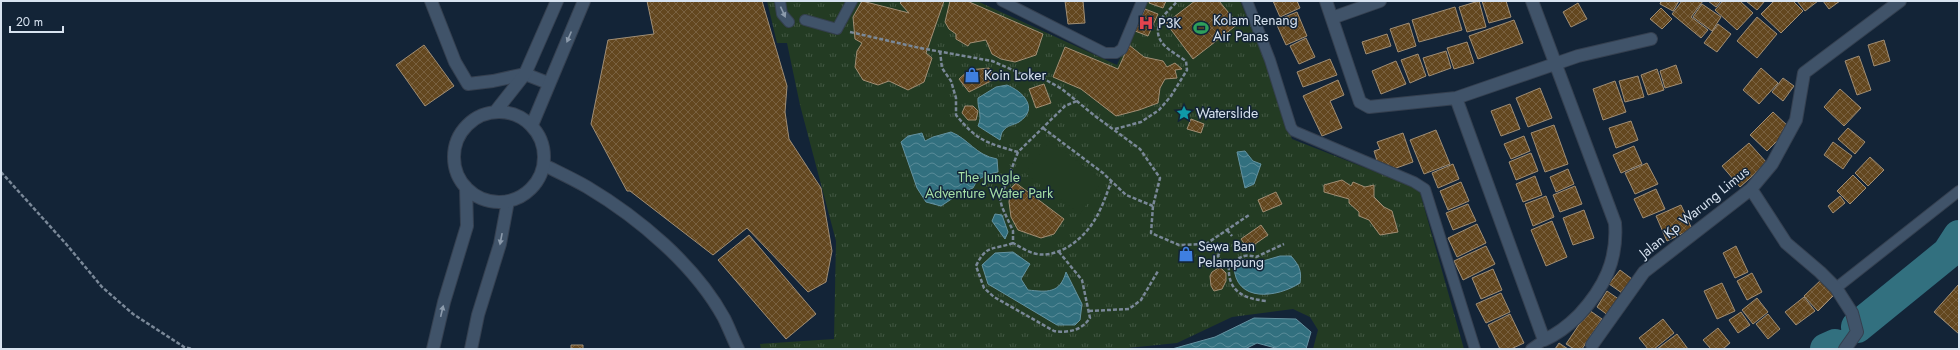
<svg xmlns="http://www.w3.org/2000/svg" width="1960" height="350" font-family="Jost,sans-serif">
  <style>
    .grass { fill: url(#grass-tufts) }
    .pitch { fill: #233b23 }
    .water { fill: url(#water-waves); stroke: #6492a1 }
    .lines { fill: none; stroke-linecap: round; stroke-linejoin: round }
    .river { stroke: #32707f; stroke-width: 32 }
    .building { fill: url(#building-cross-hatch); stroke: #a18e74 }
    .lane-casing { stroke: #354050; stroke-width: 12 }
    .street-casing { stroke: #354050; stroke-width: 14 }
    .secondary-casing { stroke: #354050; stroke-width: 14 }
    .path { stroke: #7a8898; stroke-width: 2.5; stroke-dasharray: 4 2; stroke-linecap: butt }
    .lane { stroke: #405369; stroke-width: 10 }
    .street { stroke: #405369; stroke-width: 12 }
    .secondary { stroke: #405369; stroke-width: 12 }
    .oneway { fill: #8c9bac }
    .labels { text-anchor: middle; stroke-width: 3; stroke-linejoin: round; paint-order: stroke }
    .poi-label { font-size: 14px; fill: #d8e3f0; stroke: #132437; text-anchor: start }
    .park-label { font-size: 14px; fill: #a6dfa6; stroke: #132437 }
    .street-label { font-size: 14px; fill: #d8e3f0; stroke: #132437 }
  </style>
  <defs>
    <pattern id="grass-tufts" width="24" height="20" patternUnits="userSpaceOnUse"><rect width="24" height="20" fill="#233b23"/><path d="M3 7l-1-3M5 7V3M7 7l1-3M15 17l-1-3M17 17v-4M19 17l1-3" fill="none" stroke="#425743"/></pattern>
    <pattern id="water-waves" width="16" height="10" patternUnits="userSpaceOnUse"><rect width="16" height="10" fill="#32707f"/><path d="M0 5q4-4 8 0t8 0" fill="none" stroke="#598b98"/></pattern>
    <pattern id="building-cross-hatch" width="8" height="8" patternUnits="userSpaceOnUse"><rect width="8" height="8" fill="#63471f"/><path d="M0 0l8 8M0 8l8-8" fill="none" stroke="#796140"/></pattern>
  </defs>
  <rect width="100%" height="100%" fill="#132437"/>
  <!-- grass -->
  <path class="grass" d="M 767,1 L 977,1 L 1117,65 L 1146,1 L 1240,1 L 1257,40 L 1292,139 L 1419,189 L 1464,349 L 1313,349 L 1318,330 L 1310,317 L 1293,309 L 1232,317 L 1177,343 L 1118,349 L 761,349 L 760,344 L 834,339 L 836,241 L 800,105 L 787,43 L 777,43 Z"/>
  <!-- pitch -->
  <path class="pitch" d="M 1050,141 L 1103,180 L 1080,214 L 1025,173 Z"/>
  <!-- water -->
  <path class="water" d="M 1007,85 C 1022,91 1040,108 1019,122 C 1014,125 1007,125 1003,131 C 1001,133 1001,137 1000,140 L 978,126 C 983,115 977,108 978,98 L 996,87 Z
    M 951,132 C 969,139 975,155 997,159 L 998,172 C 987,174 978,177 973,188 L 962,192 L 941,206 L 926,202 L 917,188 L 901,142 L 908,136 L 922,133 L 925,141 L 933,137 Z
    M 1245,151 L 1253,161 L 1261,164 L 1254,184 L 1245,188 L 1237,152 Z
    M 995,214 L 1002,215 L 1008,232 L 1005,239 L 992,221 Z
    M 1013,252 L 1030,264 L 1021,279 L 1028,290 C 1047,292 1060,294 1066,272 L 1082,304 L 1080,320 L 1075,325 L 1057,325 L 988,284 L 982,265 L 995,253 Z
    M 1280,256 L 1291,256 C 1299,265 1302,271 1300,283 C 1277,298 1235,303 1234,266 L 1242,259 L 1256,263 Z
    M 1254,318 L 1296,319 L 1311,332 L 1306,349 L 1279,349 L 1257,343 L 1245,349 L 1172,349 L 1215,337 Z"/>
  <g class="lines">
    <!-- river -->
    <path class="river" d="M 1857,327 L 1948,253 L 1959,236
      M 1826,349 L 1835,345"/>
  </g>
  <!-- building -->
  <path class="building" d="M 647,1 L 762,1 L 787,86 L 785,112 L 789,139 L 821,188 L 832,251 L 826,282 L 808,292 L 747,228 L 713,255 L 630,191 L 627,191 L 591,124 L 608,40 L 654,34 Z
    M 862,1 L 909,13 L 900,3 L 902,1 L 944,1 L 926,53 L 932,58 L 924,82 L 908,90 L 889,81 L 878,85 L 863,80 L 855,67 L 857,51 L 862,43 L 855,39 L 853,17 Z
    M 950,1 L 967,1 L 1043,34 L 1036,55 L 1015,62 L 1001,59 L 992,54 L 986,40 L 970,43 L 968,46 L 956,39 L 956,34 L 949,29 L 945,22 Z
    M 1065,1 L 1083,1 L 1085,23 L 1068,24 Z
    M 1150,1 L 1166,1 L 1163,8 L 1149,3 Z
    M 1195,1 L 1219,1 L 1238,24 L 1193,59 L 1166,23 Z
    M 1273,1 L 1297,1 L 1300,8 L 1280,17 Z
    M 1479,1 L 1486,27 L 1467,32 L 1459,7 Z
    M 1482,1 L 1506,1 L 1511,17 L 1489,23 Z
    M 1661,1 L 1679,1 L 1673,11 L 1660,4 Z
    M 1682,1 L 1703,1 L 1691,17 L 1708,30 L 1701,38 L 1672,14 Z
    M 1708,1 L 1721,1 L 1716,7 Z
    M 1723,1 L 1740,1 L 1753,13 L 1737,30 L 1715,10 Z
    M 1746,1 L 1765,1 L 1757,10 Z
    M 1774,1 L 1793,1 L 1803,11 L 1781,33 L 1761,14 Z
    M 1797,1 L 1818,1 L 1805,11 Z
    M 1823,1 L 1840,1 L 1829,9 Z
    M 1578,3 L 1587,19 L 1571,27 L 1563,12 Z
    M 1702,4 L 1721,17 L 1712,31 L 1693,17 Z
    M 1455,7 L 1462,30 L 1419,42 L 1412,20 Z
    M 1661,8 L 1672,19 L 1662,29 L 1650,19 Z
    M 1145,9 L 1158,14 L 1148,36 L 1135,31 Z
    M 1297,12 L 1307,36 L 1286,45 L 1275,21 Z
    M 1757,17 L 1777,34 L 1757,58 L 1737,41 Z
    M 1514,20 L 1523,43 L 1478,59 L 1469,36 Z
    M 1409,23 L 1416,46 L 1398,52 L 1390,29 Z
    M 1718,24 L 1731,34 L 1717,52 L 1704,43 Z
    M 1387,34 L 1391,46 L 1366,54 L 1362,42 Z
    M 1306,38 L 1315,57 L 1299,64 L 1290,46 Z
    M 1884,40 L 1890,61 L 1874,66 L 1868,45 Z
    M 1467,42 L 1474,63 L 1454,69 L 1447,48 Z
    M 424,45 L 454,86 L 425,106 L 396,65 Z
    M 1129,45 L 1144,57 L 1163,61 L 1167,67 L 1175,63 L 1182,69 L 1175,70 L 1177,78 L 1165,79 L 1160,88 L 1158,103 L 1139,110 L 1116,116 L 1081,89 L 1053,77 L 1065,47 L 1118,69 Z
    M 1446,51 L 1451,68 L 1429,76 L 1423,58 Z
    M 1418,54 L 1426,76 L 1410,83 L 1401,60 Z
    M 1859,56 L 1871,90 L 1857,95 L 1845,61 Z
    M 1330,59 L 1337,75 L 1303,87 L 1297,72 Z
    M 1396,61 L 1406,84 L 1381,94 L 1372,71 Z
    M 1676,65 L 1682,83 L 1665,88 L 1660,71 Z
    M 989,68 L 995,79 L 969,92 L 959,79 L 969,70 Z
    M 1761,68 L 1778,83 L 1759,104 L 1743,90 Z
    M 1657,69 L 1664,90 L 1648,95 L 1641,75 Z
    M 1638,76 L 1644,97 L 1625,102 L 1619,81 Z
    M 1783,78 L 1794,86 L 1783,101 L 1772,92 Z
    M 1338,80 L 1344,95 L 1330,101 L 1342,128 L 1322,136 L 1303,96 Z
    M 1615,81 L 1626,112 L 1603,120 L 1593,89 Z
    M 1044,84 L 1051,103 L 1036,108 L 1029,89 Z
    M 1540,88 L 1552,118 L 1528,127 L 1516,98 Z
    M 1840,89 L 1861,108 L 1844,126 L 1824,107 Z
    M 1510,104 L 1520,129 L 1501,136 L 1491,111 Z
    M 965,106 L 973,106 L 978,111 L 976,120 L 968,120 L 962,113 Z
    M 1773,112 L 1790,128 L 1767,151 L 1750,135 Z
    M 1191,119 L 1204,124 L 1201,133 L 1187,129 Z
    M 1631,121 L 1638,140 L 1616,148 L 1609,128 Z
    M 1554,125 L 1568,164 L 1545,172 L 1531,133 Z
    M 1848,128 L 1865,142 L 1855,154 L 1838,139 Z
    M 1436,130 L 1450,164 L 1424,174 L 1410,140 Z
    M 1403,133 L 1413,162 L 1388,171 L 1379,167 L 1374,151 L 1380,149 L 1377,142 Z
    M 1524,136 L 1530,151 L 1511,159 L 1504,144 Z
    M 1833,142 L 1852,156 L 1843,169 L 1824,155 Z
    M 1749,143 L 1767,163 L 1740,187 L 1722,166 Z
    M 1634,146 L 1642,164 L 1621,173 L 1613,155 Z
    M 1531,153 L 1538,171 L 1516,180 L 1509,162 Z
    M 1870,157 L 1884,170 L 1868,186 L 1855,173 Z
    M 1647,163 L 1658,184 L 1635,194 L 1625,173 Z
    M 1453,164 L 1459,179 L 1438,188 L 1432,173 Z
    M 1568,169 L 1574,184 L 1556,192 L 1550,177 Z
    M 1853,175 L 1866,188 L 1850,204 L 1837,191 Z
    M 1535,176 L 1542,195 L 1523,202 L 1516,184 Z
    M 1342,180 L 1351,186 L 1353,182 L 1365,187 L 1374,185 L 1374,197 L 1384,207 L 1392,211 L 1398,232 L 1380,235 L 1369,220 L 1359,216 L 1359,212 L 1349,203 L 1349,199 L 1324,192 L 1324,185 Z
    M 1461,182 L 1469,201 L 1448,210 L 1440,191 Z
    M 1016,183 L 1064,219 L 1054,234 L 1041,238 L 1018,230 L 1011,217 L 1009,202 L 1011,188 Z
    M 1575,186 L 1582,204 L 1560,212 L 1553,195 Z
    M 1656,189 L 1665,209 L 1643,218 L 1634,199 Z
    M 1276,192 L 1282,204 L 1263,212 L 1258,200 Z
    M 1546,196 L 1554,217 L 1533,226 L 1525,204 Z
    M 1840,196 L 1845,203 L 1833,213 L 1828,206 Z
    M 1468,204 L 1476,221 L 1453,230 L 1446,213 Z
    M 1681,205 L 1692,229 L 1667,241 L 1656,216 Z
    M 1584,210 L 1594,238 L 1573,245 L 1563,218 Z
    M 1552,221 L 1567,257 L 1546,266 L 1531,230 Z
    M 1477,224 L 1486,243 L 1457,257 L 1448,238 Z
    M 1261,225 L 1268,235 L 1248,249 L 1241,239 Z
    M 749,235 L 816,314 L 786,339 L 718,260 Z
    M 1486,246 L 1495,264 L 1463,280 L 1454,261 Z
    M 1736,246 L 1748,272 L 1735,278 L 1723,253 Z
    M 1220,267 L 1226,273 L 1226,281 L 1222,289 L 1214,291 L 1211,286 L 1210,276 L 1212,272 Z
    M 1493,269 L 1502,290 L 1481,299 L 1472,278 Z
    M 1620,270 L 1632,279 L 1622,293 L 1609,284 Z
    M 1752,273 L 1762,292 L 1747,300 L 1737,281 Z
    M 1822,279 L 1836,293 L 1818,311 L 1804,296 Z
    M 1722,283 L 1735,311 L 1717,319 L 1704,291 Z
    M 1959,284 L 1959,334 L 1934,312 Z
    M 1607,291 L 1620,300 L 1609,316 L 1597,307 Z
    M 1501,293 L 1510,312 L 1486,323 L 1476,304 Z
    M 1804,297 L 1815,311 L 1796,325 L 1785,312 Z
    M 1757,298 L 1768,312 L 1753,324 L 1742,310 Z
    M 1589,310 L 1602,319 L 1582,349 L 1574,349 L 1566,344 Z
    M 1741,312 L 1750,325 L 1738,333 L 1729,320 Z
    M 1510,314 L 1524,343 L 1511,349 L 1500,349 L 1488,325 Z
    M 1768,314 L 1780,329 L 1768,339 L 1756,324 Z
    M 1663,319 L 1674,333 L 1654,349 L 1648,349 L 1639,338 Z
    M 1718,328 L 1730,343 L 1723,349 L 1711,349 L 1703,340 Z
    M 1677,334 L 1688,349 L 1657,349 Z
    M 1559,343 L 1568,349 L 1555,349 Z
    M 571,345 L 583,345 L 583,349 L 571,349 Z"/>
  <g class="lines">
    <!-- lane casing -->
    <g class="lane-casing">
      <path id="lane" d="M 780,1 L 782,14 L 789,22
        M 1002,1 L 1105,53 L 1116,53 L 1122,49 L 1142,1
        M 1247,1 L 1270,60 L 1291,127 L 1294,131 L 1414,182 L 1425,189 L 1475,349
        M 805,20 L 837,29 L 852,1
        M 1836,288 L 1959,191
        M 1531,349 L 1544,340"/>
    </g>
    <!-- street casing -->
    <g class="street-casing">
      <path id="street" d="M 431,1 L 455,62 L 468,84 L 493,81 L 525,74 L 548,83
        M 1326,1 L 1360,102 L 1369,107 L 1456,98 L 1578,56 L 1651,39
        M 1332,18 L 1380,1
        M 1456,98 L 1544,340 C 1558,334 1568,326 1579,315 C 1604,288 1618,260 1615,223 L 1532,1
        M 544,165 C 558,172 573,179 587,187 C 639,218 695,265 724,318 C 729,328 733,339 738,349
        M 1751,189 L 1786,243 L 1820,272 L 1836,288 L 1852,313 L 1857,332 L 1845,349
        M 1592,345 L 1644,272 L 1751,189 L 1772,164 L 1796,120 L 1804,73 L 1900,1"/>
    </g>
    <!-- secondary casing -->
    <g class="secondary-casing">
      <path id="secondary" d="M 495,112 L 525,74 L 557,1
        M454 157a45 45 0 1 1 90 0a45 45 0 1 1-90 0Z
        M 532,125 L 584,1
        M 433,349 L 444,302 L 467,226 L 466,187
        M 471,349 L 478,315 L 500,244 L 508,201"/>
    </g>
    <!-- path -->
    <path class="path" d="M 850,32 L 920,48 L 992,61 L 1022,74 L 1037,75 L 1062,89 L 1095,116 L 1140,149 L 1160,178 L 1153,206 L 1151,233 L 1179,245 L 1206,244 L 1249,215
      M 940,51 L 942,68 L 951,81 L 956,98 L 956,115 C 977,141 987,143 1018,152 L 1065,106 L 1077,101
      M 1043,128 L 1103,173 L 1126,195 L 1153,206
      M 1115,129 L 1141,122 L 1159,110 L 1171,96 L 1187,70 L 1186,61 C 1170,50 1149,41 1162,18 C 1166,12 1173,7 1177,1
      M 1018,152 L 1000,199 L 1002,207 L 1013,231 L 1013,243 C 1019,246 1026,251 1033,253 C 1046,257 1056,253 1068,247 C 1094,230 1101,210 1111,182
      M 1,172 L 67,245 L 102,287 L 133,314 L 184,347 L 192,349
      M 1227,230 L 1232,236
      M 1013,243 C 994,250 986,244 976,266 L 984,288 L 994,297 L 1054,331 C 1068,333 1081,331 1090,318 L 1082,280 L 1059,252
      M 1221,248 L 1218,256 L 1222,263 L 1229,266 C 1238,258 1244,253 1256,257 L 1284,244
      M 1229,266 C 1227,292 1245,299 1267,301
      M 1089,311 L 1129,309 L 1141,300 L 1158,271"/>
    <!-- lane -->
    <use href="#lane" class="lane"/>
    <!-- street -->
    <use href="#street" class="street"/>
    <!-- secondary -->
    <use href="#secondary" class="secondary"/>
  </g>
  <!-- one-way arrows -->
  <defs><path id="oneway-solid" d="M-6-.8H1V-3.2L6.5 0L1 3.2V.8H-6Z"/></defs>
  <g class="oneway">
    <use href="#oneway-solid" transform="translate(783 12) rotate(65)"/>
    <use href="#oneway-solid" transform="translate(569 37) rotate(113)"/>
    <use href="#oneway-solid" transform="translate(501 239) rotate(101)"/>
    <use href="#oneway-solid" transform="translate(442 311) rotate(-77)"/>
  </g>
  <!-- icons -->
  <defs>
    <g id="hospital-bare" transform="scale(1.2)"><path d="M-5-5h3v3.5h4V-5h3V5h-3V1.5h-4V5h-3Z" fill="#e0444e" stroke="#132437" stroke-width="2.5" paint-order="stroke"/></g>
    <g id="stadium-bare" transform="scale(1.2)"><path d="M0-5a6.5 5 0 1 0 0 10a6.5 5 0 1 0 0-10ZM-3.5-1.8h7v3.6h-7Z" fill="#2e9e5b" stroke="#132437" stroke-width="2.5" paint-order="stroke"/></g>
    <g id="shop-bare" transform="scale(1.2)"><path d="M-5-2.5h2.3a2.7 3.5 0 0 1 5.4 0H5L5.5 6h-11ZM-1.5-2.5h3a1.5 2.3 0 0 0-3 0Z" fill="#3f7fe0" stroke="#132437" stroke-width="2.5" paint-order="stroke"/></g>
    <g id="sight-bare" transform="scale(1.2)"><path d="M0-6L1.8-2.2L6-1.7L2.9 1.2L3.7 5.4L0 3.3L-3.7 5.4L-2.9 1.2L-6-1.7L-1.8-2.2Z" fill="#0f9aa8" stroke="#132437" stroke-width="2.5" paint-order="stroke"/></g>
  </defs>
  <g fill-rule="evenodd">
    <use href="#hospital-bare" x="1146" y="23"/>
    <use href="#stadium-bare" x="1201" y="28"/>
    <use href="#shop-bare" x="972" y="75"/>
    <use href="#sight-bare" x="1184" y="113"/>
    <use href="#shop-bare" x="1186" y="254"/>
  </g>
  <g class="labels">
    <!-- poi labels -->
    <g class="poi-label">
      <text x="1213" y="25">Kolam Renang<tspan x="1213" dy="16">Air Panas</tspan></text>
      <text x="1158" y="28">P3K</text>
      <text x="984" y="80">Koin Loker</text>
      <text x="1196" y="118">Waterslide</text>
      <text x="1198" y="251">Sewa Ban<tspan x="1198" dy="16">Pelampung</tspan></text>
    </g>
    <!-- park labels -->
    <g class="park-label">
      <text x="989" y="182">The Jungle<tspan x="989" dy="16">Adventure Water Park</tspan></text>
    </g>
    <!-- street labels -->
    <g class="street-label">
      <text transform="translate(1694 212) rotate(-39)" y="5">Jalan Kp Warung Limus</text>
    </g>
  </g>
  <!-- border -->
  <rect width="1960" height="350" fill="none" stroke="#d8e3f0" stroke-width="4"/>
  <!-- scale -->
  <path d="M10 26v6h53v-6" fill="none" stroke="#d8e3f0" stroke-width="2"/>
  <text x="16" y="26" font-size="12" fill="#d8e3f0" stroke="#132437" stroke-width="3" paint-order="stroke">20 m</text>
</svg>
